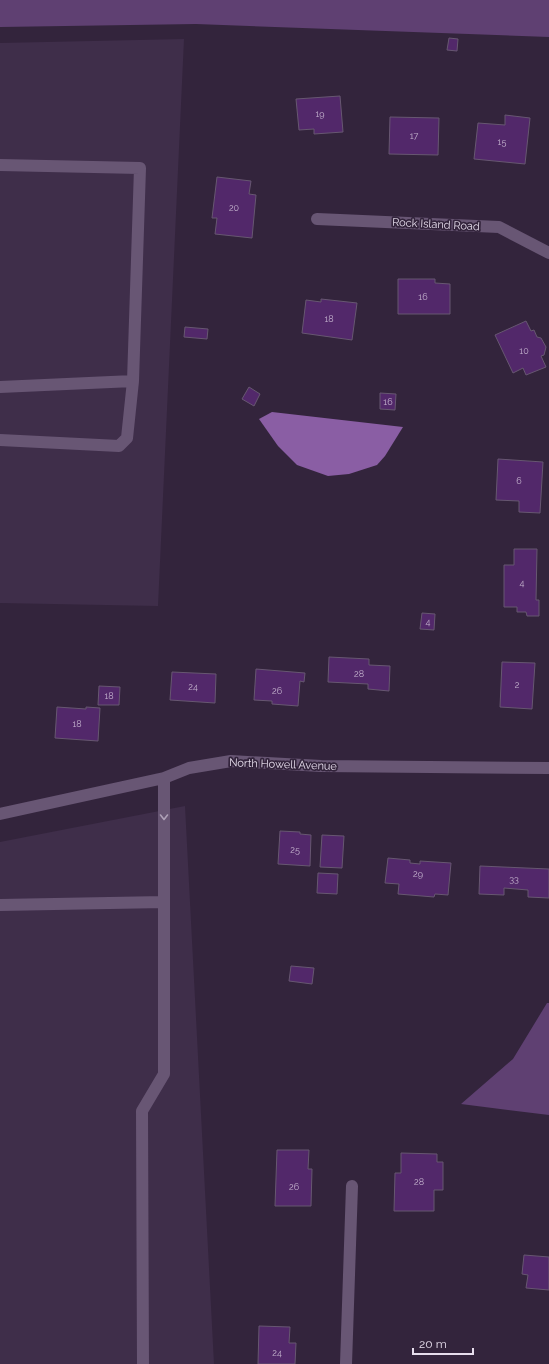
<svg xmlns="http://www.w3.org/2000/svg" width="549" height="1364" font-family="Raleway,sans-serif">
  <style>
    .built { fill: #3f2e4a }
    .green { fill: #5f4072 }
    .water { fill: #8a5ea4 }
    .building { fill: #52286a; stroke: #675771 }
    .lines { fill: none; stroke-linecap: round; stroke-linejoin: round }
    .minor { stroke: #685674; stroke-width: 12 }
    .oneway { stroke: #aea1b7 }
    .labels { text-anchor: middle; stroke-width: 3.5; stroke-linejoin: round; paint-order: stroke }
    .number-label { font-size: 9px; fill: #c2b0cc }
    .street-label { font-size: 11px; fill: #e7deed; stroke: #33243c }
  </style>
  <rect width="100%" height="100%" fill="#33243c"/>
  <!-- built -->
  <path class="built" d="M 184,39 L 158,606 L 0,603 L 0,43 Z
    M 185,806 L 214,1364 L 0,1364 L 0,842 Z"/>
  <!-- green -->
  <path class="green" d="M 0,0 L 549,0 L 549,37 L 196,24 L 0,27 Z
    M 547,1003 L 549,1003 L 549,1115 L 461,1104 L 513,1059 Z"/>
  <!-- water -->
  <path class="water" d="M 272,412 L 403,427 L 385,456 L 377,465 L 349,474 L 328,476 L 297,465 L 278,446 L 259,419 Z"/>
  <!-- building -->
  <path class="building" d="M 449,38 L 458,39 L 457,51 L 447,50 Z
    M 340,96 L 343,132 L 314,134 L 314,129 L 299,130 L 296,99 Z
    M 505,115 L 530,118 L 525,164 L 474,159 L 478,123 L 505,125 Z
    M 390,117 L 439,118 L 438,155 L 389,154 Z
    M 217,177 L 251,181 L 249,194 L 256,195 L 252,238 L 215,234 L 217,218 L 212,218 Z
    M 398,279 L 435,279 L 435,283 L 450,284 L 450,314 L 398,314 Z
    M 321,299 L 357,303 L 352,340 L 302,333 L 306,300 L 321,302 Z
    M 526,321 L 531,331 L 534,330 L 537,337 L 541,338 L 546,347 L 544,355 L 541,356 L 546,367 L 526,375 L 523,368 L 513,373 L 495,335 Z
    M 185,327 L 208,329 L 207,339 L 184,337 Z
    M 249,387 L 260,394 L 254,406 L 242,399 Z
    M 380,393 L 396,394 L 395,410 L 380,409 Z
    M 498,459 L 543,462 L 540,513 L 519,512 L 519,501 L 496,500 Z
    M 514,549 L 537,549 L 536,600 L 539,600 L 539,616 L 527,616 L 526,612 L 517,612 L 517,607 L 504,607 L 504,565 L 514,565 Z
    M 422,613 L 435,614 L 434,630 L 420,629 Z
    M 329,657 L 369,659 L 369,665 L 390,666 L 389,691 L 368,689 L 368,684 L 328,682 Z
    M 502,662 L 535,663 L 532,709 L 500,707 Z
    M 256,669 L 305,673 L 304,682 L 300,681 L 298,706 L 272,704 L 272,701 L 254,700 Z
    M 172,672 L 216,674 L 215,703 L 170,700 Z
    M 99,686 L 120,687 L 119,705 L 98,705 Z
    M 57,707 L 86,709 L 86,707 L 100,708 L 98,741 L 55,738 Z
    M 280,831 L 300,832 L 300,834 L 311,835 L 310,866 L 278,864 Z
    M 322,835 L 344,836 L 342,868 L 320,867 Z
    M 388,858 L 410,860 L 410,863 L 420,864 L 420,861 L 451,863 L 448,895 L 435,894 L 434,897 L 398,894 L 399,884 L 385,883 Z
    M 480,866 L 549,869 L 549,898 L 528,897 L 528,890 L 504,888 L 504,895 L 479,894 Z
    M 318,873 L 338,874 L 337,894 L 317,893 Z
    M 291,966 L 314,968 L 312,984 L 289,981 Z
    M 277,1150 L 309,1150 L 308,1169 L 312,1169 L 311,1206 L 275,1206 Z
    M 401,1153 L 437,1154 L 437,1162 L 443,1162 L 443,1190 L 434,1190 L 434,1211 L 394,1211 L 395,1173 L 401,1173 Z
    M 524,1255 L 549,1257 L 549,1290 L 526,1288 L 528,1275 L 522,1274 Z
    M 259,1326 L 290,1327 L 289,1343 L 296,1343 L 295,1364 L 258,1364 Z"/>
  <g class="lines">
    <!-- minor -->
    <path class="minor" d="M 0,165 L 140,168 L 133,381 L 0,387
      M 317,219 L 499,227 L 549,253
      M 0,440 L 119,446 L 127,438 L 133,381
      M 0,814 L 164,778 L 189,768 L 231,761 L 321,766 L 549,768
      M 0,905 L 164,902
      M 143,1364 L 142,1111 L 164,1074 L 164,778
      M 346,1364 L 352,1186"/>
  </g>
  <!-- one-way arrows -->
  <defs><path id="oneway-chevron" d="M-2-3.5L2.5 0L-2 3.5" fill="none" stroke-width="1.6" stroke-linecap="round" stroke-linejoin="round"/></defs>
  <use class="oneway" href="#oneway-chevron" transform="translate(164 817) rotate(90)"/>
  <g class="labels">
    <!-- number labels -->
    <g class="number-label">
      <text x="320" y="117">19</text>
      <text x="414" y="139">17</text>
      <text x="502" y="145">15</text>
      <text x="234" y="211">20</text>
      <text x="423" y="300">16</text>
      <text x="329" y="322">18</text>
      <text x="524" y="354">10</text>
      <text x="388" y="405">16</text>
      <text x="519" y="484">6</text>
      <text x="522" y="586">4</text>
      <text x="428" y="625">4</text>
      <text x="359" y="677">28</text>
      <text x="517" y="688">2</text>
      <text x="193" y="690">24</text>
      <text x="277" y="694">26</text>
      <text x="109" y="699">18</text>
      <text x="77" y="727">18</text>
      <text x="295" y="853">25</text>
      <text x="418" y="877">29</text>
      <text x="514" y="882">33</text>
      <text x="419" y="1185">28</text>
      <text x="294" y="1190">26</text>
      <text x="277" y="1356">24</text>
    </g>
    <!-- street labels -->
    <g class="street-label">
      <text transform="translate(436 224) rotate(3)" y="4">Rock Island Road</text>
      <text transform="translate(283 764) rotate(2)" y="4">North Howell Avenue</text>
    </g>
  </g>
  <!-- scale -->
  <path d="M413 1348v6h60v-6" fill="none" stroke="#e7deed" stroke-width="2"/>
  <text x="419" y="1348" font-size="12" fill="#e7deed" stroke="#33243c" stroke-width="3" paint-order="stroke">20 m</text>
</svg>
